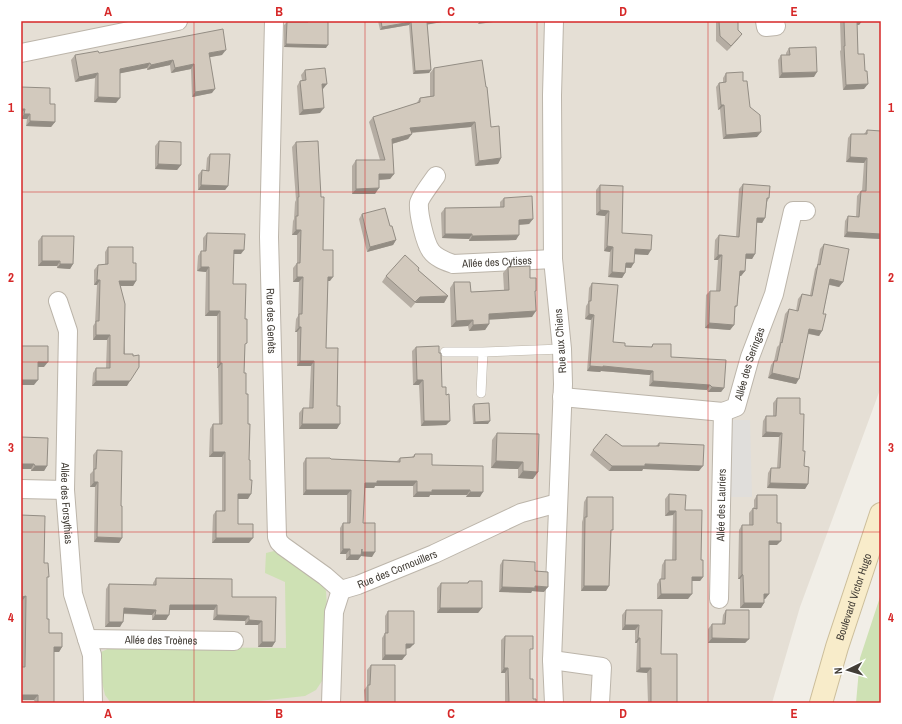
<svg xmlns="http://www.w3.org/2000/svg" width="902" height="724" font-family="'Archivo Narrow',sans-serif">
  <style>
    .residential { fill: #e5dfd5 }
    .green { fill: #cee1b4 }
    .parking { fill: #e0dedb }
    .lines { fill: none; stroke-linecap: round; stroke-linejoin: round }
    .lane-casing { stroke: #bcb5aa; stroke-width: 10 }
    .street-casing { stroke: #bcb5aa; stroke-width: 20 }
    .secondary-casing { stroke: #ccbe9b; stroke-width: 24 }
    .lane { stroke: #fff; stroke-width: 9 }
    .street { stroke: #fff; stroke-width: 18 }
    .secondary { stroke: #f8ecca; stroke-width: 22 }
    .wall { fill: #b5ada3 }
    .shaded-wall { fill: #938d84 }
    .building { fill: #d2c9bd; stroke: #938d84 }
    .grid { fill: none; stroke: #d62828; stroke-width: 1; stroke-opacity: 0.55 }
    .labels { text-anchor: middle; stroke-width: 3.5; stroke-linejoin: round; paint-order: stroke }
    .street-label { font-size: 11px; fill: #433e37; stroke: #fff }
    .neatline { fill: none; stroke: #d62828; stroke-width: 1.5 }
    .grid-label { font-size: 13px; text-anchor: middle; font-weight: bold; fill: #d62828 }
  </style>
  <rect width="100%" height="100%" fill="#f1eee7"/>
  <!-- residential -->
  <path class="residential" d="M 21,21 L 881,21 L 881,387 L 800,607 L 772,703 L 21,703 Z"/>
  <!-- green -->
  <path class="green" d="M 278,550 L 320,580 L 326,591 L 327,607 L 324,678 L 316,690 L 305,696 L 239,703 L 111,703 L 105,695 L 101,678 L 101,652 L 112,647 L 286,648 L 285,582 L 265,573 L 266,553 Z
    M 881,594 L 881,703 L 856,703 L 860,658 Z"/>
  <!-- parking -->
  <path class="parking" d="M 728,420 L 750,420 L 752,497 L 729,497 Z"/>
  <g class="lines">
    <!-- lane casing -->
    <g class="lane-casing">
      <path id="lane" d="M 445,352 L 483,352 L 562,349
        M 481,393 L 483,352"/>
    </g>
    <!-- street casing -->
    <g class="street-casing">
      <g id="street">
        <path id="s1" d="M 274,21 L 269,237 L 277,537 L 279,542 L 283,546 L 325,576 L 341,590"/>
        <path d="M 765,21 L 766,27 L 776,26"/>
        <path d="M 21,53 L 178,21"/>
        <path id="s2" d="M 436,176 C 432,182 420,197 419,203 C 418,213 425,243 431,251 C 436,258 445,261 453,264 L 553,259"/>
        <path id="s3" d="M 58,301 L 68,331 L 65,490 L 73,594 L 92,655 L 93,703"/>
        <path id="s4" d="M 562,397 L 723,412 L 736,407 L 750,357 L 774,294 L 793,211 L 806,211"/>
        <path d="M 21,489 L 65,490"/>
        <path id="s5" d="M 341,590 L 358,585 L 434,554 L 521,513 L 558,503"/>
        <path id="s6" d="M 719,599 L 723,412"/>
        <path id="s7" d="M 87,639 L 234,641"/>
        <path d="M 552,660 L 602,667 L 600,703"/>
        <path d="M 331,703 L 334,612 L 341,590"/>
        <path d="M 554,703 L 552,660 L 563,384 L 562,349 L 553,259 L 552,95 L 554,21"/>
      </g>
    </g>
    <!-- secondary casing -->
    <g class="secondary-casing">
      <g id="secondary">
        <path id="s8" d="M 821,703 L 837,647 L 881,514"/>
      </g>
    </g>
    <!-- lane -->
    <use href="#lane" class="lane"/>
    <!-- street -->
    <use href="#street" class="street"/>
    <!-- secondary -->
    <use href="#secondary" class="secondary"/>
  </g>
  <!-- wall -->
  <path class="wall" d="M 306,21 L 328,21 L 326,48 L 284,47 L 284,25 L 287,22 L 306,22 Z
    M 378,21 L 443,21 L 442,22 L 427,24 L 431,70 L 429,73 L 413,74 L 409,25 L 380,30 Z
    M 716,21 L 738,21 L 738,39 L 727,51 L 716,41 Z
    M 840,21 L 862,21 L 859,25 L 857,25 L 858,54 L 865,71 L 864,89 L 843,90 L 840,51 L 841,50 Z
    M 789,48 L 814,77 L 779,78 L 778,60 L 781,55 L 786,55 L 786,53 Z
    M 99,53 L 222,55 L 209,57 L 212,93 L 192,97 L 191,69 L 171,73 L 170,65 L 147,70 L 147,68 L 120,73 L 116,103 L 94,102 L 95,78 L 75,82 L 71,60 L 75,55 Z
    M 434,68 L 491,127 L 501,158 L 498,164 L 475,166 L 471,127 L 411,133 L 408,139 L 392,144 L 394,174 L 390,179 L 379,180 L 375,194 L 352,194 L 352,166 L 356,160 L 380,160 L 369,122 L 373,117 L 416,104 L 420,98 L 430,96 L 430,73 Z
    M 305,70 L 323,89 L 322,89 L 320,113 L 299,115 L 297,86 L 300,81 L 302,80 L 301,75 Z
    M 726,73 L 743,81 L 757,137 L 723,139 L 720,109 L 718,110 L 716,87 L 719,83 L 723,83 L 723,78 Z
    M 21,87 L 50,104 L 55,122 L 51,127 L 26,126 L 27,119 L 21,119 Z
    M 867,130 L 881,239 L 844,237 L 845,221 L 848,216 L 856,217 L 857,196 L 861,191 L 862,191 L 864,163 L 846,162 L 848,138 L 851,134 L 864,134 Z
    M 159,141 L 181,165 L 177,170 L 155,169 L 155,146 Z
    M 296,142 L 323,250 L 330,281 L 328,281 L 326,348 L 337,429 L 299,429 L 299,413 L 303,408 L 309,408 L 311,366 L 297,366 L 297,332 L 295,332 L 296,319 L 298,316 L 299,282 L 293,282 L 293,268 L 297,263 L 297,235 L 292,235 L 293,221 L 294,219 L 295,202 L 296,200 L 292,147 Z
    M 210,154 L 228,186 L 225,190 L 198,190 L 198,175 L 202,170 L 206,170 L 207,158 Z
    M 743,184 L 769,198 L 767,202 L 765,218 L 762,223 L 757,223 L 755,254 L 752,259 L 745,259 L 745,271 L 741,276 L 740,276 L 737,306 L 735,308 L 734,325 L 730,330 L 705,328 L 706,295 L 710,291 L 716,291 L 718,260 L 714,260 L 715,240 L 719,235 L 736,237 L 739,189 Z
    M 600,185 L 622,233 L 648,255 L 634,254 L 631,268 L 626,268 L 625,273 L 622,278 L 608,277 L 610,252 L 604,251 L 605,216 L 596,215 L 596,190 Z
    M 504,198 L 533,219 L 529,224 L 519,225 L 516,240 L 469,241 L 469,239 L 442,238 L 441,213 L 445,208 L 500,207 L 500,202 Z
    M 362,214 L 390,226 L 396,240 L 393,245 L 367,252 L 359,219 Z
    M 207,233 L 241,254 L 233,254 L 233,284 L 245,346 L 244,373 L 248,499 L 238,499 L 238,524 L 249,543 L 212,543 L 213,515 L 216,511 L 222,511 L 222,457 L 209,457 L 210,429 L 213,424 L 219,424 L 218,368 L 217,368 L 217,316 L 205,316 L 206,272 L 197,271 L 198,256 L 201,251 L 203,251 L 203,238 Z
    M 42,236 L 73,264 L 70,269 L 57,268 L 57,266 L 38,266 L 38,241 Z
    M 824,244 L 843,282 L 839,287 L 829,285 L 823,314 L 822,331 L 819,336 L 808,334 L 796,384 L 768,378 L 771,365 L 774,361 L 777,347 L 779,345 L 785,314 L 789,309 L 796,311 L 798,299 L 802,294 L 810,295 L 815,269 L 817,266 L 820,249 Z
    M 108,247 L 133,263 L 136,281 L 133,286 L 121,286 L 127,386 L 92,386 L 93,373 L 96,368 L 106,368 L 107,340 L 93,340 L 93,326 L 95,323 L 97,285 L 94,285 L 94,270 L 98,265 L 105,265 L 105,252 Z
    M 508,267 L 530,278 L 535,293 L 532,317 L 489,319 L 489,324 L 485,330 L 469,331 L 468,326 L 451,327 L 450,288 L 454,282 L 471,292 L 504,290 L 503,273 Z
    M 418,270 L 448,296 L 444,303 L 415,303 L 411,308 L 382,282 L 386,276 Z
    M 592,283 L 613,342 L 625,346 L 651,347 L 653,344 L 671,357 L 724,388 L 721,392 L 708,392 L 707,390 L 649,386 L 650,375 L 601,371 L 600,372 L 587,371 L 591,320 L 585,319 L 586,306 L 588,303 L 589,288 Z
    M 416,347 L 442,387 L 450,421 L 446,425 L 421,426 L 419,385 L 413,385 L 412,351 Z
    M 777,398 L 800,414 L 804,466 L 808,484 L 805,489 L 767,488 L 768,473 L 771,468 L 777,468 L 779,437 L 762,437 L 763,421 L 766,416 L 773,416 L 773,403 Z
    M 474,404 L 488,424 L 473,424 L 472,406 Z
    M 497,433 L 539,434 L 533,479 L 518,478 L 518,469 L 491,468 L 492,440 Z
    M 21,437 L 47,466 L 44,471 L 31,471 L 31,469 L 21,469 Z
    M 659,443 L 699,471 L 643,469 L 642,471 L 609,471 L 590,455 L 593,450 L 622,446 L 656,446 Z
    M 97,450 L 121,506 L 122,538 L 119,543 L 94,542 L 95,487 L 90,487 L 90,474 L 93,471 L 93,455 Z
    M 415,454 L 480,497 L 466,497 L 467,495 L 430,495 L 429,497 L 413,497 L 413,486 L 375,486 L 374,488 L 365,488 L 363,523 L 372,557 L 361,556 L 358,560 L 346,560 L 346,554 L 340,554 L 340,528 L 343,523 L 347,523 L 347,495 L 303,495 L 303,463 L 306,458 L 331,459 L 397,461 L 400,458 L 412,457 Z
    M 669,494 L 685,510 L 701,560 L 703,577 L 700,581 L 692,581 L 688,599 L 657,599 L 657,584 L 660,579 L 661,579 L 662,565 L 665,560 L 672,560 L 673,515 L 665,516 L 665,499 Z
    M 757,495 L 777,523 L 777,545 L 769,545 L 769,594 L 765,599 L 764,599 L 764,603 L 761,608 L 740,608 L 740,579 L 738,579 L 739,530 L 742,525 L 749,525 L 749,513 L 753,508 L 754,509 L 754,500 Z
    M 587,497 L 611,533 L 609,586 L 606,591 L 581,591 L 582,522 L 583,519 L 584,502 Z
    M 21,515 L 44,563 L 47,579 L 47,619 L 49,633 L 62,647 L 59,652 L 54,652 L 54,703 L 35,703 L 34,700 L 22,667 L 22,601 L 21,601 Z
    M 503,560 L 535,571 L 544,592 L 532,591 L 531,593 L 499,592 L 500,565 Z
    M 156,578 L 232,597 L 276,597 L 275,642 L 272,647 L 258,647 L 258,625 L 245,625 L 245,621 L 213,620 L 214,610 L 170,610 L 166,620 L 152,620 L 152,615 L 124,614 L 120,627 L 105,627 L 106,589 L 109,584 L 153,585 L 153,583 Z
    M 469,581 L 482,608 L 478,613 L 437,613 L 437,588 L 441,583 L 467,583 Z
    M 626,610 L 661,654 L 677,703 L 648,703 L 647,673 L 636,672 L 637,643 L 635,643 L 635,630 L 622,630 L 622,615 Z
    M 726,610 L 749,639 L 745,643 L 708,643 L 708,629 L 712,624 L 722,624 L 723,615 Z
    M 388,611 L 410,648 L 406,649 L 402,660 L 382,660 L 382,638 L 385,633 L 385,616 Z
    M 505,636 L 530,653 L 530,679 L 533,699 L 536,703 L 505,703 L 505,673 L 501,673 L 501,640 Z
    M 371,665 L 395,703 L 365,703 L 364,690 L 367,686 L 367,670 Z"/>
  <!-- shaded-wall -->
  <path class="shaded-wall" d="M 430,21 L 443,21 L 442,22 L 425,25 L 427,22 Z
    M 480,21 L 501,21 L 478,24 Z
    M 857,21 L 862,21 L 859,25 L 854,25 Z
    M 411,22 L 409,25 L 380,30 L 382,27 Z
    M 742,34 L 738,39 L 727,51 L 731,46 Z
    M 286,44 L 328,45 L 326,48 L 284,47 Z
    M 226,50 L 222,55 L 205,58 L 209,53 Z
    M 173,60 L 170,65 L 147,70 L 151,65 Z
    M 150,63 L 147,68 L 117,74 L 120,69 Z
    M 194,64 L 191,69 L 171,73 L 175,68 Z
    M 431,70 L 429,73 L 413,74 L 415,71 Z
    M 817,72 L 814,77 L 779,78 L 782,73 Z
    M 98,73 L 95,78 L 75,82 L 79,77 Z
    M 322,84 L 327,84 L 323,89 L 318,89 Z
    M 868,84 L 864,89 L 843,90 L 846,85 Z
    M 215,89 L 212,93 L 192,97 L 195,92 Z
    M 98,97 L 120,98 L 116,103 L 94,102 Z
    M 721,105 L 724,105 L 720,109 L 718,110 Z
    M 324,108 L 320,113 L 299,115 L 303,110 Z
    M 21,109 L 25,109 L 21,114 Z
    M 24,114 L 30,114 L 27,119 L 21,119 Z
    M 30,121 L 55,122 L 51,127 L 26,126 Z
    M 475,122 L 471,127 L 406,133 L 410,128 Z
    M 761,132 L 757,137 L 723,139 L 726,135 Z
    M 412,134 L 408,139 L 388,145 L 392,139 Z
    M 850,157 L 867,158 L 864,163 L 846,162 Z
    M 501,158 L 498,164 L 475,166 L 479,161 Z
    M 158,164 L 181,165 L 177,170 L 155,169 Z
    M 379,174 L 394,174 L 390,179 L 375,180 Z
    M 201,185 L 228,186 L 225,190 L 198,190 Z
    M 379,188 L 375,194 L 352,194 L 356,189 Z
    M 600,210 L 609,211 L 605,216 L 596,215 Z
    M 757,218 L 765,218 L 762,223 L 754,222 Z
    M 533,219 L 529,224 L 515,225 L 519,220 Z
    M 296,230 L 301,230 L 297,235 L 292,235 Z
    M 847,232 L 881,234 L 881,239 L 844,237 Z
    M 445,234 L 472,234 L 469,239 L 442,238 Z
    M 519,235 L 516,240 L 469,241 L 472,236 Z
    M 396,240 L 393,245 L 367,252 L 370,247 Z
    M 607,246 L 613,247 L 610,252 L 604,251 Z
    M 635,249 L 651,250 L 648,255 L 631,254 Z
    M 234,250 L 244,250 L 241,254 L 230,254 Z
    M 746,254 L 755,254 L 752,259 L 742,258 Z
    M 718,255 L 722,255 L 718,260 L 714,260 Z
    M 42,261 L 60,261 L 57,266 L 38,266 Z
    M 626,263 L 634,263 L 631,268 L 623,267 Z
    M 60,264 L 73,264 L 70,269 L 57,268 Z
    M 201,267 L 209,267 L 206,272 L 197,271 Z
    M 740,271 L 745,271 L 741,276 L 737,276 Z
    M 612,272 L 625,273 L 622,278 L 608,277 Z
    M 297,277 L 303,277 L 299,282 L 293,282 Z
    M 328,277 L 333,277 L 330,281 L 324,281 Z
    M 830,279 L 843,282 L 839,287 L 827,284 Z
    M 97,280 L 100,280 L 97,285 L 94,285 Z
    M 119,281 L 136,281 L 133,286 L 116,286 Z
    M 448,296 L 444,303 L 415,303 L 411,308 L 420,297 Z
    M 209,311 L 220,311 L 217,316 L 205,316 Z
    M 536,311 L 532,317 L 485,320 L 489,314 Z
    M 589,314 L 594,315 L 591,320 L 585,319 Z
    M 473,320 L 468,326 L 451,327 L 456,321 Z
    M 709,323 L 734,325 L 730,330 L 705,328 Z
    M 489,324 L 485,330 L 469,331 L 473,325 Z
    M 299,327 L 301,327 L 297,332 L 295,332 Z
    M 809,329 L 822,331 L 819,336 L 806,333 Z
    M 96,335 L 110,335 L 107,340 L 93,340 Z
    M 300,361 L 314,361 L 311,366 L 297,366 Z
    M 38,362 L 48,362 L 44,367 L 35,367 Z
    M 220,363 L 222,363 L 218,368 L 217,368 Z
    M 590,366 L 603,366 L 653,371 L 650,375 L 601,371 L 600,372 L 587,371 Z
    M 772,373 L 799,379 L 796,384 L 768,378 Z
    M 21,380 L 38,380 L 34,385 L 21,385 Z
    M 417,380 L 423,380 L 419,385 L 413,385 Z
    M 96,381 L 130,381 L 127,386 L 92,386 Z
    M 653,381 L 710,385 L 707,390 L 649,386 Z
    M 712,387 L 724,388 L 721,392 L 708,392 Z
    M 424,421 L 450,421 L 446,425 L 421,426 Z
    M 490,421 L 488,424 L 473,424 L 475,422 Z
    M 302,424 L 340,424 L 337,429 L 299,429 Z
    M 766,432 L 782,433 L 779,437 L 762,437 Z
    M 213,452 L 225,452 L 222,457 L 209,457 Z
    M 496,461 L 523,462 L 518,469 L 491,468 Z
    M 21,464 L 34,464 L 31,469 L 21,469 Z
    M 645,464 L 703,466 L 699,471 L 643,469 L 642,471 L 609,471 L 612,466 Z
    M 35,466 L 47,466 L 44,471 L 31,471 Z
    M 523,471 L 538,472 L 533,479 L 518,478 Z
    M 377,481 L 417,481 L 413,486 L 375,486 L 374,488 L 362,488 L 365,483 Z
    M 94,482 L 98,482 L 95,487 L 90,487 Z
    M 770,483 L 808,484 L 805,489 L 767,488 Z
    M 306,490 L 351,490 L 347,495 L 303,495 Z
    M 432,490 L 470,490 L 467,495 L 430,495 L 429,497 L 413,497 L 417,492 Z
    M 470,492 L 483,492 L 480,497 L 466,497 Z
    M 238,494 L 251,494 L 248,499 L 235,499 Z
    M 669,511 L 676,511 L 673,515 L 665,516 Z
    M 97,537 L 122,538 L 119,543 L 94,542 Z
    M 216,538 L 253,538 L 249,543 L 212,543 Z
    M 769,541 L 781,541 L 777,545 L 766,545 Z
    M 343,549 L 350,549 L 346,554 L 340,554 Z
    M 362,552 L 375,552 L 372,557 L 361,556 L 358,560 L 346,560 L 350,555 Z
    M 742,574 L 743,575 L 740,579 L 738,579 Z
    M 692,577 L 703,577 L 700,581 L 688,581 Z
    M 535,586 L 548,587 L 544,592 L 532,591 L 531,593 L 499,592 L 502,587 Z
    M 584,586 L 609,586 L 606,591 L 581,591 Z
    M 661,594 L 692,594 L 688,599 L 657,599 Z
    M 764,594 L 769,594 L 765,599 L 761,599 Z
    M 26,596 L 22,601 L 21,601 L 22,597 Z
    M 744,603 L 764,603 L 761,608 L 740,608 Z
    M 170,605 L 217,605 L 214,610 L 166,610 Z
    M 124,608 L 156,610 L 152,615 L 120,613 Z
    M 440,608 L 482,608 L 478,613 L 437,613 Z
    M 155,615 L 169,615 L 166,620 L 152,620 Z
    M 217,615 L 249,616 L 245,621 L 213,620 Z
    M 249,620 L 262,621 L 258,625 L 245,625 Z
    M 109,622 L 123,622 L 120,627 L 105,627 Z
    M 625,625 L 639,625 L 635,630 L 622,630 Z
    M 638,638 L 640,638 L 637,643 L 635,643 Z
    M 712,638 L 749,639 L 745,643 L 708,643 Z
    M 262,642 L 275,642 L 272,647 L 258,647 Z
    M 406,644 L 414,644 L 410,648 L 402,649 Z
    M 54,647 L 62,647 L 59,652 L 51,652 Z
    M 385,655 L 406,655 L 402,660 L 382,660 Z
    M 504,668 L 508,668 L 505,673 L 501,673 Z
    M 640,668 L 651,668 L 647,673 L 636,672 Z
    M 21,695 L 38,695 L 34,700 L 21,700 Z"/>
  <!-- building -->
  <path class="building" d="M 308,21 L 328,21 L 328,45 L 286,44 L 287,22 L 308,22 Z
    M 381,21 L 430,21 L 427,22 L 431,70 L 415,71 L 411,22 L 382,27 Z
    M 719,21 L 738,21 L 738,30 L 742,34 L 731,46 L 720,36 Z
    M 844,21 L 857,21 L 858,54 L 864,54 L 865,71 L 867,71 L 868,84 L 846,85 L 844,46 L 845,46 Z
    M 223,29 L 226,50 L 209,53 L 215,89 L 195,92 L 194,64 L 175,68 L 173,60 L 151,65 L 150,63 L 120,69 L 120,98 L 98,97 L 98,73 L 79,77 L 75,55 L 98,51 L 99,53 Z
    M 816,47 L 817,72 L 782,73 L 781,55 L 790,55 L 789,48 Z
    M 482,60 L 486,87 L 487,87 L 491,127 L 499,126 L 501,158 L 479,161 L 475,122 L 410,128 L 412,134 L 392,139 L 394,174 L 379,174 L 379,188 L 356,189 L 356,160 L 385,160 L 373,117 L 420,102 L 420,98 L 434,96 L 434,68 Z
    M 325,68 L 327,84 L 322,84 L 324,108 L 303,110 L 300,81 L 306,80 L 305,70 Z
    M 743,72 L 743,81 L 747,81 L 750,107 L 760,115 L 761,132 L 726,135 L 724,105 L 721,105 L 719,83 L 726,82 L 726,73 Z
    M 21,87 L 50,88 L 50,104 L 55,104 L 55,122 L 30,121 L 30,114 L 24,114 L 25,109 L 21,109 Z
    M 867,130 L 881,131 L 881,234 L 847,232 L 848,216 L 859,217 L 861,191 L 866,191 L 867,158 L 850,157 L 851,134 L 867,134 Z
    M 159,141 L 181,142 L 181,165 L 158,164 Z
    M 318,141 L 321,197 L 324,197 L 323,250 L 333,250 L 333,277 L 328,277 L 326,348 L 338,348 L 337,406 L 340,406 L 340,424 L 302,424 L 303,408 L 313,408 L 314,361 L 300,361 L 301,327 L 299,327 L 299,314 L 302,314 L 303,277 L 297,277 L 297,263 L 300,263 L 301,230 L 296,230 L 296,216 L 298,216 L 298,197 L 299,197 L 296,142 Z
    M 210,154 L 230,154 L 228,186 L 201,185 L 202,170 L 209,171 Z
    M 743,184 L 770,186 L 769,198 L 767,198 L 765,218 L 757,218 L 755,254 L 746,254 L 745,271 L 740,271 L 737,306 L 735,306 L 734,325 L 709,323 L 710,291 L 720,291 L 722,255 L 718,255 L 719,235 L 739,237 Z
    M 600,185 L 623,186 L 622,233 L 652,235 L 651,250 L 635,249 L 634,263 L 626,263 L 625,273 L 612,272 L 613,247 L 607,246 L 609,211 L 600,210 Z
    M 532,196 L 533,219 L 519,220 L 519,235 L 472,236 L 472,234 L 445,234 L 445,208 L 504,207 L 504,198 Z
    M 385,208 L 390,226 L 392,226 L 396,240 L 370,247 L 362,214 Z
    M 207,233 L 245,234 L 244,250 L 234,250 L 233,284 L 246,284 L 245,319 L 247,319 L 247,343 L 245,344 L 244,373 L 246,373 L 246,394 L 248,394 L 248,424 L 250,424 L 249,460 L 250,460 L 250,480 L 252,480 L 251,494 L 238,494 L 238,524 L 253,524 L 253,538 L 216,538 L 216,511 L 225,511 L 225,452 L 213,452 L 213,424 L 222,424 L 222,363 L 220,363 L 220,311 L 209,311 L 209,267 L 201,267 L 201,251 L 206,251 Z
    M 42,236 L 74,236 L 73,264 L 60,264 L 60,261 L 42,261 Z
    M 824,244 L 849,249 L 843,282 L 830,279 L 823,314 L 826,314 L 822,331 L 809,329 L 799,379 L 772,373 L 774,361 L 777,361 L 781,342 L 782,343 L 789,309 L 798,311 L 802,294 L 812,296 L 818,264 L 820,265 Z
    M 108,247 L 133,247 L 133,263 L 136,263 L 136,281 L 119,281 L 125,304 L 124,354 L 133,354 L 133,356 L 139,355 L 139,367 L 130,381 L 96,381 L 96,368 L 110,368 L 110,335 L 96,335 L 96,321 L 99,321 L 100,280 L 97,280 L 98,265 L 108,264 Z
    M 405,255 L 419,268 L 418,270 L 448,296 L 420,297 L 415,302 L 386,276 Z
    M 530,266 L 530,278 L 536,278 L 536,291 L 535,291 L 536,311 L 489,314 L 489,324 L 473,325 L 473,320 L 456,321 L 454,282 L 470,282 L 471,292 L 509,290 L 508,267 Z
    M 592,283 L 618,285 L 613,342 L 625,343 L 625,346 L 652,347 L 653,344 L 671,344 L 671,357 L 726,360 L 724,388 L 712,387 L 710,385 L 653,381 L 653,371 L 603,366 L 603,367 L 590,366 L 594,315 L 589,314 L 589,301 L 591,301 Z
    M 21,346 L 48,346 L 48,362 L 38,362 L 38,380 L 21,380 Z
    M 439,346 L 439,353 L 441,353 L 442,387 L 446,387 L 446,395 L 449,394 L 450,421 L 424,421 L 423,380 L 417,380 L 416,347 Z
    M 777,398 L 800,398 L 800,414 L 804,414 L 803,451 L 805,451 L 804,466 L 809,467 L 808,484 L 770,483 L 771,468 L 780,468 L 782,433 L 766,432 L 766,416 L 776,416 Z
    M 489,403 L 490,421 L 475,422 L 474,404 Z
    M 497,433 L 539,434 L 538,472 L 523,471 L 523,462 L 496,461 Z
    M 606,434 L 622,446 L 659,446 L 659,443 L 704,445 L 703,466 L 645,464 L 645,466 L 612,466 L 593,450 Z
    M 21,437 L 48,438 L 47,466 L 35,466 L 34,464 L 21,464 Z
    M 97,450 L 122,451 L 121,506 L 122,506 L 122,538 L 97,537 L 98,482 L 94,482 L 94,469 L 96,469 Z
    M 415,454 L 432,454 L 432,465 L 483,466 L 483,492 L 470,492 L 470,490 L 432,490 L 432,492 L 417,492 L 417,481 L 377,481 L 377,483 L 365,483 L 363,523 L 375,523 L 375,552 L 362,552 L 362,549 L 361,555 L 350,555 L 350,549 L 343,549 L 343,523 L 350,523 L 351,490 L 306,490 L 306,458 L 330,458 L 331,459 L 400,462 L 400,458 L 414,457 Z
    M 669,494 L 686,495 L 685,510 L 702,510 L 701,560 L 703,560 L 703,577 L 692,577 L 692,594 L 661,594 L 660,579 L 665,579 L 665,560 L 676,560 L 676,511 L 669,511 Z
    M 757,495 L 777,495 L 777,523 L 781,523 L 781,541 L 769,541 L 769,594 L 764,594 L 764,603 L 744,603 L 743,575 L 742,574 L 742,525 L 753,525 L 753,508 L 757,509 Z
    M 587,497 L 613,497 L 613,530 L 611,530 L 609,586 L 584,586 L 585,517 L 587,517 Z
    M 21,515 L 45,516 L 44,563 L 48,563 L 49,577 L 47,577 L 47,619 L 49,619 L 49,633 L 62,633 L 62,647 L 54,647 L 54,703 L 38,703 L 38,695 L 21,695 L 21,667 L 25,667 L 26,596 L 22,597 Z
    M 503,560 L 535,562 L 535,571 L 548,572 L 548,587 L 535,586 L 535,588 L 502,587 Z
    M 156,578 L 232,579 L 232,597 L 276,597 L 275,642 L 262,642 L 262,621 L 249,620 L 249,616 L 217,615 L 217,605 L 170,605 L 169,615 L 155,615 L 156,610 L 124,608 L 123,622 L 109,622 L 109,584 L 156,585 Z
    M 469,581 L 482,581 L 482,608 L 440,608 L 441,583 L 468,583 Z
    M 626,610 L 662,610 L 661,654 L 677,654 L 677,703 L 651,703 L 651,668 L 640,668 L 640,638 L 638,638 L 639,625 L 625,625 Z
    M 726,610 L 749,610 L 749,639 L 712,638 L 712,624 L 725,624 Z
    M 388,611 L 414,611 L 414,644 L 406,644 L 406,655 L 385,655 L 385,633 L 388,633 Z
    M 505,636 L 533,636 L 533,649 L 530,649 L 530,679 L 533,679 L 533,699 L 536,699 L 536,703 L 509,703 L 508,668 L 504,668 Z
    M 371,665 L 395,665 L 395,703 L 368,703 L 368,685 L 370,685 Z"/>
  <!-- grid -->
  <path class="grid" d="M 194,21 L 194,703M 365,21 L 365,703M 537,21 L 537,703M 708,21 L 708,703M 21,192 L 881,192M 21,362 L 881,362M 21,532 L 881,532"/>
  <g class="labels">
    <!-- street labels -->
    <g class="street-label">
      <text dy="4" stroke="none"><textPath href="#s2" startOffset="152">Allée des Cytises</textPath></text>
      <text dy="4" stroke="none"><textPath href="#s1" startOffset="300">Rue des Genêts</textPath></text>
      <text transform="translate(560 341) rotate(-94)" y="4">Rue aux Chiens</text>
      <text dy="4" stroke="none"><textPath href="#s4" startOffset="221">Allée des Seringas</textPath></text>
      <text dy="4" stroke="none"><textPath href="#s3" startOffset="204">Allée des Forsythias</textPath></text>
      <text dy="4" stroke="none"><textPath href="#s6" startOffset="94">Allée des Lauriers</textPath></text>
      <text dy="4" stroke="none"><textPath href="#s5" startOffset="60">Rue des Cornouillers</textPath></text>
      <text dy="4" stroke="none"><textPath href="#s8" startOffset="111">Boulevard Victor Hugo</textPath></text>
      <text dy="4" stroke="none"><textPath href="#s7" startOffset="74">Allée des Troènes</textPath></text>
    </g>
  </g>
  <!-- border -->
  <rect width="902" height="724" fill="none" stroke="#ffffff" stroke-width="44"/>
  <!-- north arrow -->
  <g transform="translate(848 670) rotate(265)" stroke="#ffffff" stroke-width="3" paint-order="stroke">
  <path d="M0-3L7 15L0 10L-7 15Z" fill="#433e37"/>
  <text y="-6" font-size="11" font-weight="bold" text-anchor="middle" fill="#433e37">N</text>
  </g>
  <rect x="22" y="22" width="858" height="680" class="neatline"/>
  <g class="grid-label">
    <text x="108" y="16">A</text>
    <text x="279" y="16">B</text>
    <text x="451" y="16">C</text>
    <text x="623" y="16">D</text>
    <text x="794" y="16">E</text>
    <text x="11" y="112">1</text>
    <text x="891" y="112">1</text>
    <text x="11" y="282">2</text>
    <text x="891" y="282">2</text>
    <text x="11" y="452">3</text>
    <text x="891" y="452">3</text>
    <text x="11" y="622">4</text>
    <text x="891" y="622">4</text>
    <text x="108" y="718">A</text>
    <text x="279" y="718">B</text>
    <text x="451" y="718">C</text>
    <text x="623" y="718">D</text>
    <text x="794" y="718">E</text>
  </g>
</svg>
